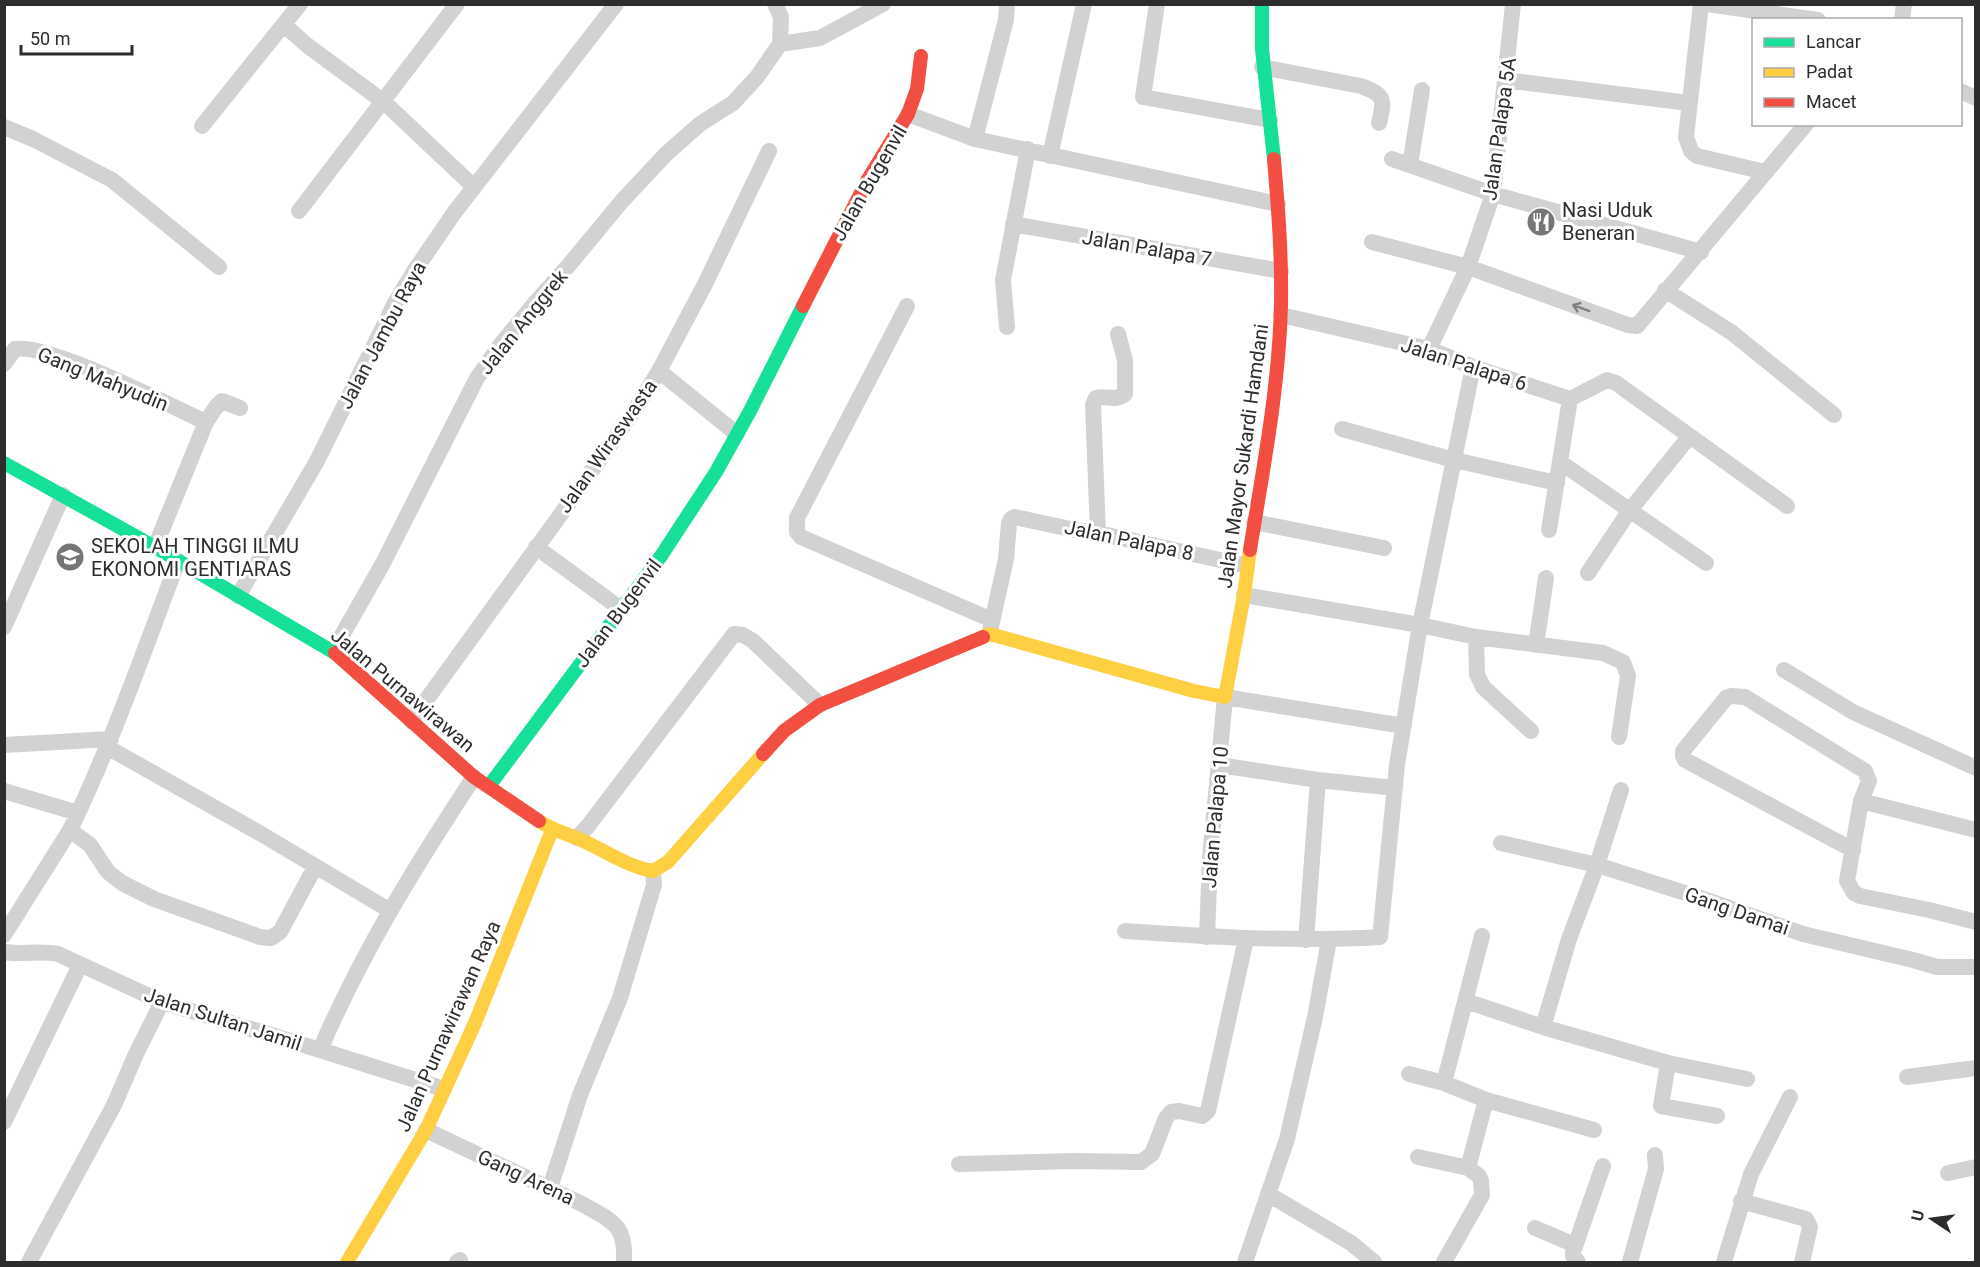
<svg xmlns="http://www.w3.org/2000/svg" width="1980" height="1267" font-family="Roboto,sans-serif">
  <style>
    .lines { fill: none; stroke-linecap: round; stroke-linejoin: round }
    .street { stroke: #d2d2d2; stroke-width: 16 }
    .fast { stroke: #16e098; stroke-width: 14 }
    .slow { stroke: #ffcf43; stroke-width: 14 }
    .jam { stroke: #f24e42; stroke-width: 14 }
    .oneway { stroke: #808080 }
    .labels { text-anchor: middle; stroke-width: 6; stroke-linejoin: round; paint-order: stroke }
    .street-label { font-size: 20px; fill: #2d2d2d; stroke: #fff }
    .poi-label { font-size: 20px; fill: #2d2d2d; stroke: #fff; text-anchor: start }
  </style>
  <rect width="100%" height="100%" fill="#fff"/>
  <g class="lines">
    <!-- street -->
    <path class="street" d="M 1157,4 L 1143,97 L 1270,120
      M 1701,4 L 1686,137 L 1691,151 L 1697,156 L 1765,172
      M 1707,4 L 1818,20
      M 1902,20 L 1904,4
      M 284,25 L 308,46 L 384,102 L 474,187
      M 780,44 L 820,38 L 883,4
      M 1262,67 L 1361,86 C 1385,95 1385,99 1379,123
      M 1505,80 L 1689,103
      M 1960,91 L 1976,98
      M 908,114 L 975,139 L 1278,204
      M 202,126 L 300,4
      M 4,127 L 33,139 L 112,180 L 219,267
      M 975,139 L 1006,20 L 1007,4
      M 1050,156 L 1084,4
      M 1392,159 L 1493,194 L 1701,252
      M 1410,165 L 1422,90
      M 299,211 L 457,4
      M 1013,224 L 1281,271
      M 1372,242 L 1468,267 L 1628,325 L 1637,326 L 1806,124
      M 1665,290 L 1731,332 L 1834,415
      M 907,306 L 797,518 L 797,532 L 801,537 L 992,620
      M 1281,315 L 1429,349 L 1473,367 L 1570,399 L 1607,380 L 1616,383 L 1787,506
      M 1007,327 L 1003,280 L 1028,149
      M 1429,349 L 1468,267 L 1493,194 L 1513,4
      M 4,364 L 15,349 C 50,343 170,406 206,422
      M 659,371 L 737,434
      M 1342,429 L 1454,460 L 1557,483
      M 1560,462 L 1706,563
      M 1254,522 L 1384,548
      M 1549,530 L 1570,399
      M 1098,533 L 1093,405 L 1096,398 C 1106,395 1116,402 1125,394 L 1125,360 L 1118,334
      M 155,547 L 206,422 L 216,407 L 222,401 L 240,408
      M 536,547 L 621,609
      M 1588,573 L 1630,510 L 1689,437
      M 1244,595 L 1420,625 L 1476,637 L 1603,653 L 1623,662 L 1628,676 L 1619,737
      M 238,596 L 317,461 L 395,303 L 415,270 L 454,213 L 616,4
      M 4,627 L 63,495
      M 990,631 L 1006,559 L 1009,523 L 1011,519 L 1015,517 L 1075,530 L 1098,533 L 1247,566
      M 1476,637 L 1477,674 L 1483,687 L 1531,731
      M 1536,645 L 1546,578
      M 333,651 L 382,565 L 477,378 L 501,344 L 535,303 L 569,265 L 622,201 L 666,154 L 700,124 L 733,103 L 757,77 L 780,44 L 781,17 L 775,4
      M 1784,670 L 1853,712 L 1976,768
      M 411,721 L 569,503 L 634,411 L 659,371 L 705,284 L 769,151
      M 4,745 L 111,739
      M 107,747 L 263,835 L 389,910
      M 1219,765 L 1318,780 L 1395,788
      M 4,791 L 78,813
      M 70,830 L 90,845 L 108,872 L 122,883 L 154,899 L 260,937 L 271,938 L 280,932 L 315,867
      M 1976,830 L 1861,801 L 1847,881 L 1854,893 L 1860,896 L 1929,910 L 1976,922
      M 577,838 L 588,826 L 734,634 L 743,635 L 753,641 L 820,705
      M 1501,843 L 1597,865 L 1704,899 L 1803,934 L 1913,960 L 1937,967 L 1976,967
      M 1853,850 L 1685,760 L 1683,756 L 1683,751 L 1726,698 L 1731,696 L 1745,697 L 1865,771 L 1869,781 L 1861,801
      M 1125,931 C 1210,937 1294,942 1380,937 L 1397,765 L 1420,625 L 1473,367
      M 4,935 L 70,830 C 112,743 144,651 178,561
      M 1207,937 L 1210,859 L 1225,697 L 1404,726
      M 1306,940 L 1318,780
      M 4,952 C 22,955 41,950 58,954 L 162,1002 L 320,1050 L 444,1089
      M 1466,1001 L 1543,1027 L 1668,1063 L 1747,1079
      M 1543,1027 L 1569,939 L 1597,865 L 1621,790
      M 320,1050 C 362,952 416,865 474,777
      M 1668,1063 L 1661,1106 L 1717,1116
      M 1409,1074 L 1444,1083 L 1486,1100 L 1594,1130
      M 1907,1077 L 1976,1068
      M 1444,1083 L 1482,936
      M 4,1122 L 80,965
      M 426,1130 L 582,1204 C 613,1222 626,1224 624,1262
      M 1418,1157 L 1468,1168 L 1479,1176 L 1481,1181 L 1482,1195 L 1444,1262
      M 959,1164 L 1074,1161 L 1141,1162 L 1152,1154 L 1166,1118 L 1171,1112 L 1179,1111 L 1202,1116 L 1208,1111 L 1246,939
      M 1468,1168 L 1486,1100
      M 1948,1173 L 1976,1167
      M 550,1188 L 580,1095 L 620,998 L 654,885 L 653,871
      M 1268,1194 L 1351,1243 L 1374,1262
      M 1741,1201 L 1806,1219 L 1810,1227 L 1802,1262
      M 1535,1228 L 1575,1245
      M 29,1262 L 114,1105 L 136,1054 L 162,1002
      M 457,1262 L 460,1260
      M 1245,1262 L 1287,1139 L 1315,1017 L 1329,940
      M 1578,1262 L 1573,1256 L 1573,1252 L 1603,1166
      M 1630,1262 L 1656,1169 L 1655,1155
      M 1724,1262 L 1751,1174 L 1790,1097"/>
    <!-- fast -->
    <path class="fast" d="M 1262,4 L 1262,49 L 1274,159
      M 4,463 L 155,547 L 335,653
      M 489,786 L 661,556 L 716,472 L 750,411 L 803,306"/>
    <!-- slow -->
    <path class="slow" d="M 983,637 L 990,634 L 1194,691 L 1225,697 L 1244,595 L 1250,550
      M 539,821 C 552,830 565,833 579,839 C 604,850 626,866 653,871 L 668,862 L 763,754
      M 347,1262 L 426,1130 L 475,1023 L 552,830"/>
    <!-- jam -->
    <path class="jam" d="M 803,306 L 867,181 L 908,114 L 917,89 L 921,56
      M 1250,550 C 1263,469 1279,388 1281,305 C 1282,256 1278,207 1274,159
      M 335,653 L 474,777 L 539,821
      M 763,754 L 784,731 L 820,705 L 983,637"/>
  </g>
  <!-- one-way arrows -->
  <defs><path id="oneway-shaft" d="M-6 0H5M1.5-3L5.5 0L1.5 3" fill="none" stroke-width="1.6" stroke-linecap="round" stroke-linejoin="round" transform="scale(1.5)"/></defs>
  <use class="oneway" href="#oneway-shaft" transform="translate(1581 308) rotate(-160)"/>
  <!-- icons -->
  <defs>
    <g id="restaurant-disc" transform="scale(1.5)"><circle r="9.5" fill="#767676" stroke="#fff"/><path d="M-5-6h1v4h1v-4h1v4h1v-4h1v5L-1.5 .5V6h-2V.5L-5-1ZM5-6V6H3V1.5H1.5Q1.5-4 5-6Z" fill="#fff"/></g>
    <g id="university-disc" transform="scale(1.5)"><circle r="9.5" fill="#767676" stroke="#fff"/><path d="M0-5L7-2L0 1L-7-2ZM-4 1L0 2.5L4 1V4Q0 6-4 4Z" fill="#fff"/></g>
  </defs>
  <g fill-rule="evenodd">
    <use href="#restaurant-disc" x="1541" y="222"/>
    <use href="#university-disc" x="70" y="557"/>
  </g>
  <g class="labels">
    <!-- street labels -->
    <g class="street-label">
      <text transform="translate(1499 129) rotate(-82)" y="7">Jalan Palapa 5A</text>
      <text transform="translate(869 183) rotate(-60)" y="7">Jalan Bugenvil</text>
      <text transform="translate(1147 248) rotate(10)" y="7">Jalan Palapa 7</text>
      <text transform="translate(523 322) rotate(-51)" y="7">Jalan Anggrek</text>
      <text transform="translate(382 335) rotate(-62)" y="7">Jalan Jambu Raya</text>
      <text transform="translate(1464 364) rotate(18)" y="7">Jalan Palapa 6</text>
      <text transform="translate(103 379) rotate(22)" y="7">Gang Mahyudin</text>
      <text transform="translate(607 446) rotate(-55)" y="7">Jalan Wiraswasta</text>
      <text transform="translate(1243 456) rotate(-82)" y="7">Jalan Mayor Sukardi Hamdani</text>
      <text transform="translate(1129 540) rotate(12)" y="7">Jalan Palapa 8</text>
      <text transform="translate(618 613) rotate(-53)" y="7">Jalan Bugenvil</text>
      <text transform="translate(403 690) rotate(40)" y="7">Jalan Purnawirawan</text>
      <text transform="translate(1215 817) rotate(-85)" y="7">Jalan Palapa 10</text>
      <text transform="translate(1737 911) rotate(19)" y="7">Gang Damai</text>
      <text transform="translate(223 1019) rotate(18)" y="7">Jalan Sultan Jamil</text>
      <text transform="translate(448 1026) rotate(-66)" y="7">Jalan Purnawirawan Raya</text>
      <text transform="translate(526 1177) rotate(25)" y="7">Gang Arena</text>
    </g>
    <!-- poi labels -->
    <g class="poi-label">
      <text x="1562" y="217">Nasi Uduk<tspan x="1562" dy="23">Beneran</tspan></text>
      <text x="91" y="553">SEKOLAH TINGGI ILMU<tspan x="91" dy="23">EKONOMI GENTIARAS</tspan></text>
    </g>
  </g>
  <!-- border -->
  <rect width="1980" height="1267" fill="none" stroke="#2d2d2d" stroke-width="12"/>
  <!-- legend -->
  <rect x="1752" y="18" width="210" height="108" fill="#ffffff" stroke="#ababab" stroke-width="1.5"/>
  <rect x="1764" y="38" width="30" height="9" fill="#16e098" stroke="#ababab" stroke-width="1.5"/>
  <text x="1806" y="48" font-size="18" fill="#2d2d2d">Lancar</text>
  <rect x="1764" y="68" width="30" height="9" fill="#ffcf43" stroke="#ababab" stroke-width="1.5"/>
  <text x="1806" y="78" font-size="18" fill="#2d2d2d">Padat</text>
  <rect x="1764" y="98" width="30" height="9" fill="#f24e42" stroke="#ababab" stroke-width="1.5"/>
  <text x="1806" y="108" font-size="18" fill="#2d2d2d">Macet</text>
  <!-- north arrow -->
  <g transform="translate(1932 1219) rotate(283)" stroke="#ffffff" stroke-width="4.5" paint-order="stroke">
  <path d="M0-4.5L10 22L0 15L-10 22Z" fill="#2d2d2d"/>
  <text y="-9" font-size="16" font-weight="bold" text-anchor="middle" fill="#2d2d2d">U</text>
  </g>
  <!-- scale -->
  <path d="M21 45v9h111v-9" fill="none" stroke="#2d2d2d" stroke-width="3"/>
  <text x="30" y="45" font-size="18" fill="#2d2d2d" stroke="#ffffff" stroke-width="4.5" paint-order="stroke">50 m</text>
</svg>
